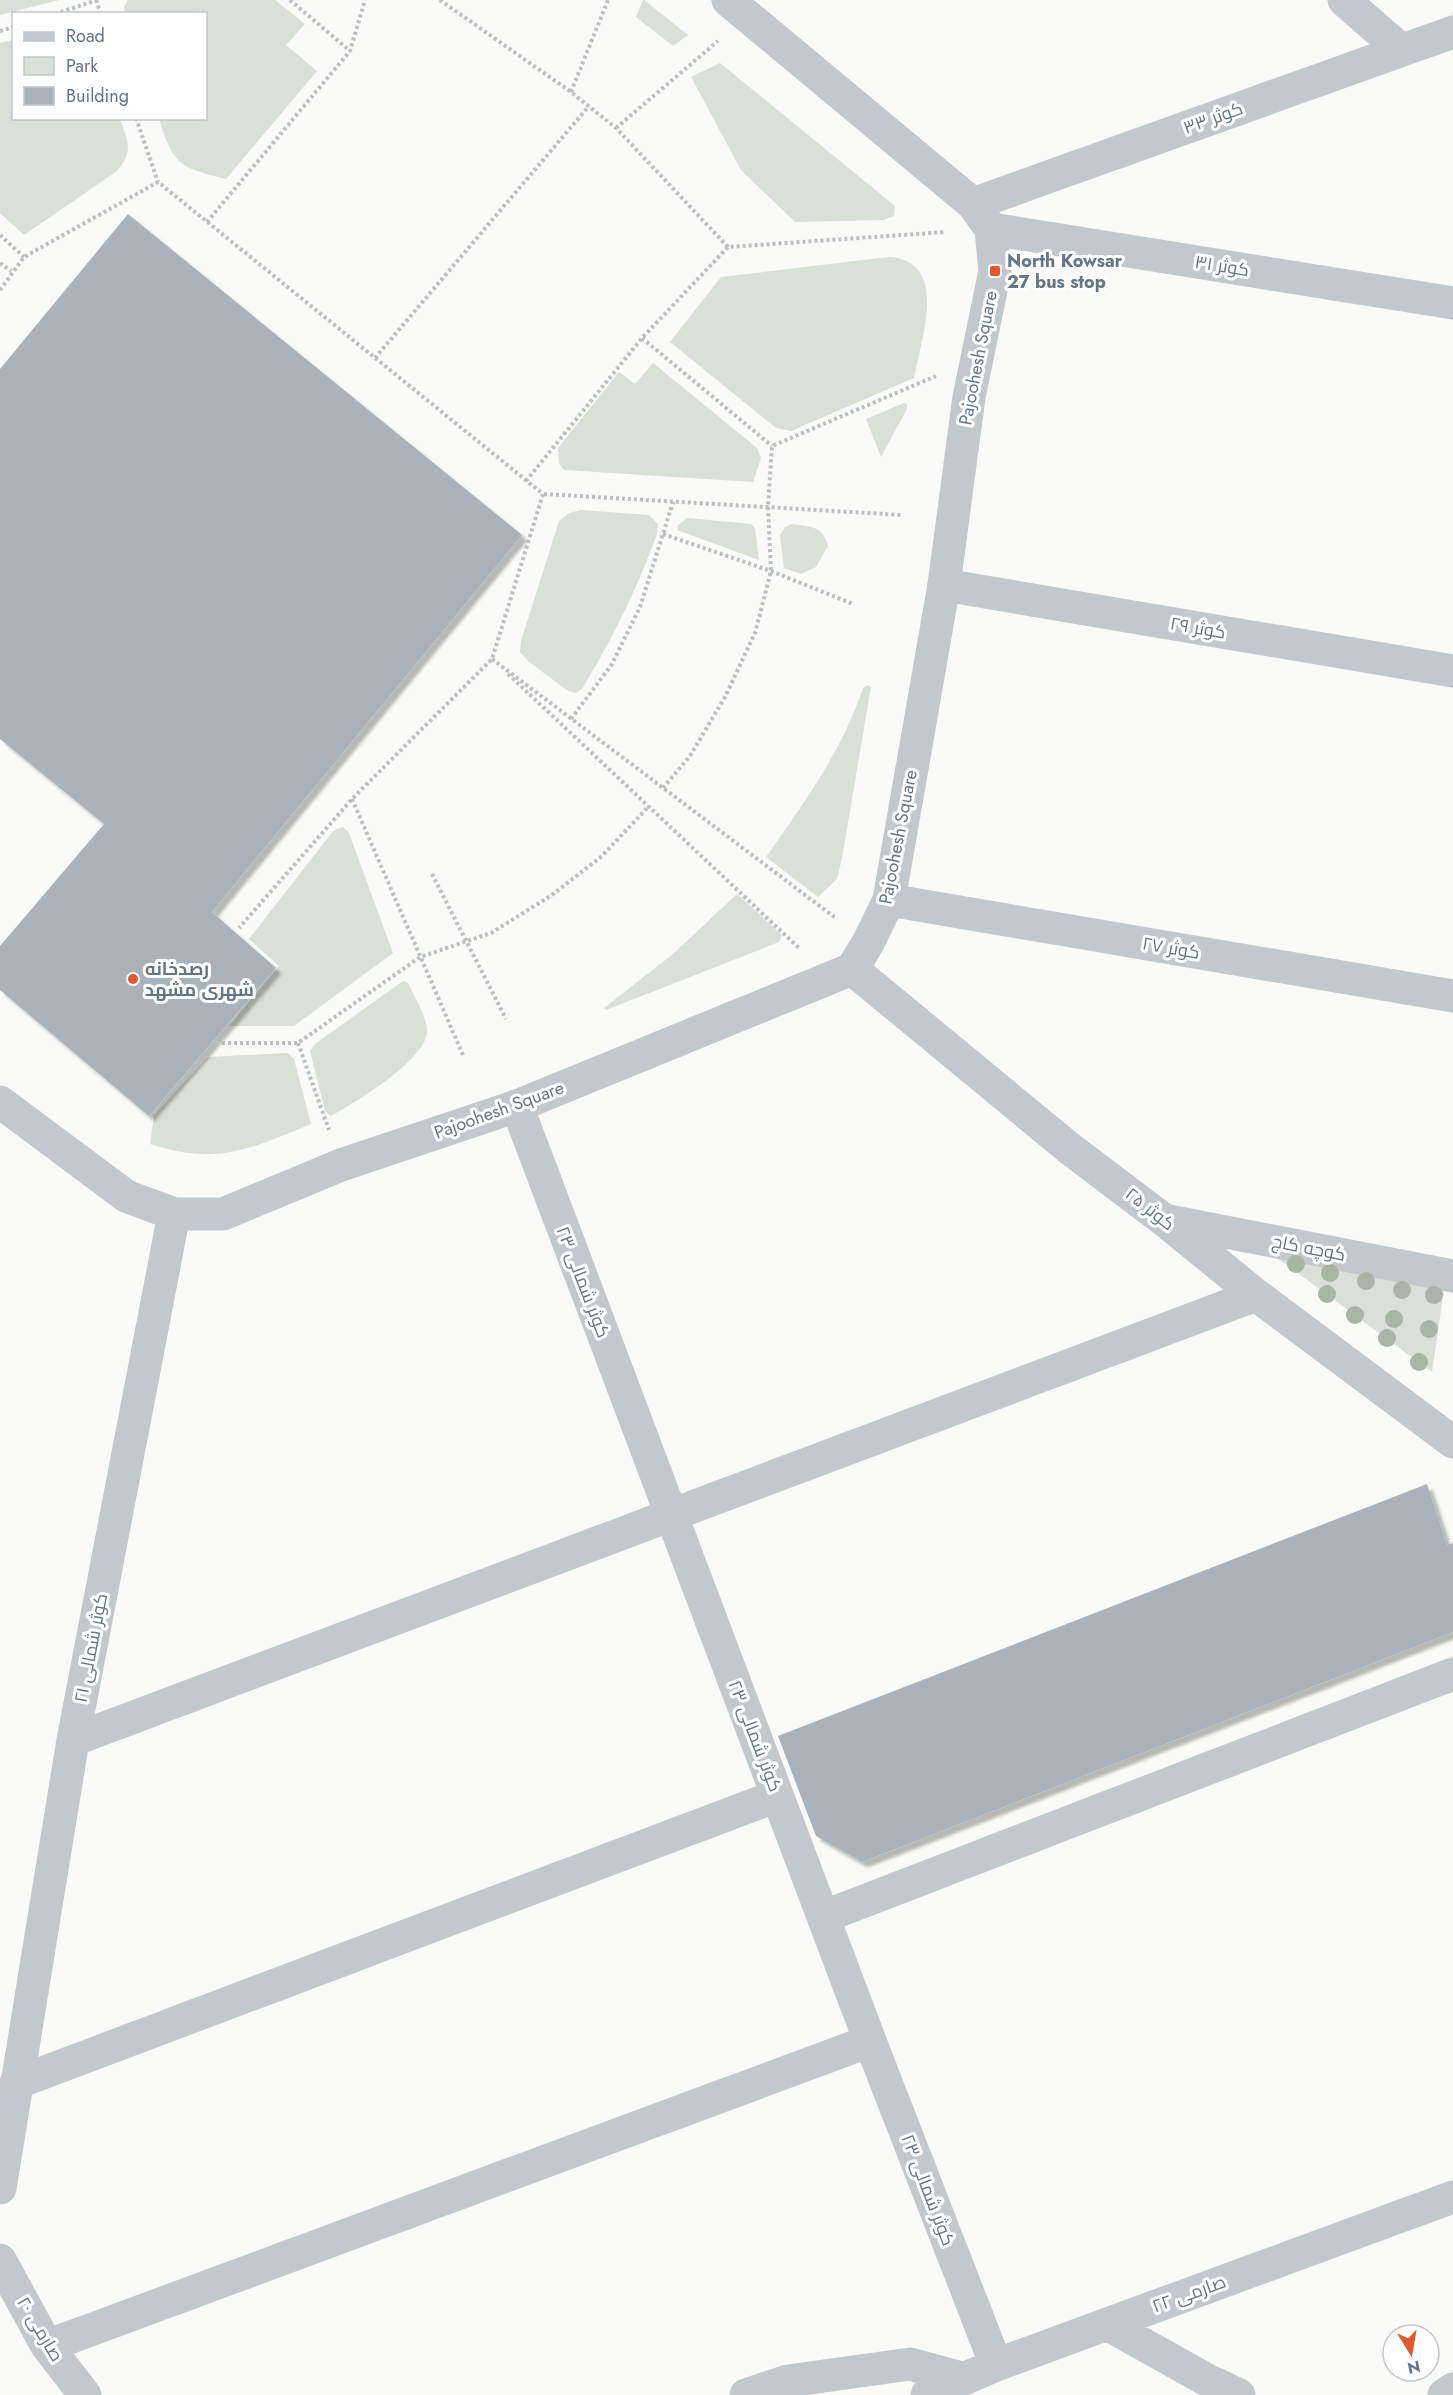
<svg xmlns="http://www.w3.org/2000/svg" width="1453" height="2395" font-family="Jost,Cairo,sans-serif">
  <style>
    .green { fill: #dadfd7 }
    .building { fill: #aab3b9; filter: url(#shadow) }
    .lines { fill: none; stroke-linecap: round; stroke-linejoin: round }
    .path { stroke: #bbbfc2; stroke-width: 4; stroke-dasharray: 3 3; stroke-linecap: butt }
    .minor { stroke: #c3c8cc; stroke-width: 33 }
    .tertiary { stroke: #c3c8cc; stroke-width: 33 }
    .tree { fill: #aab4a7 }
    .poi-dot { fill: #e4572e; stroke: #fff; stroke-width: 2 }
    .labels { text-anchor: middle; stroke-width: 6; stroke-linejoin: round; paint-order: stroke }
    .street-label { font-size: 18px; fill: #657683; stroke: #fff }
    .poi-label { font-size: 18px; font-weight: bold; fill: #657683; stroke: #fff; text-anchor: start }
  </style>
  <defs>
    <filter id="shadow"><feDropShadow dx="5.5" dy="5.5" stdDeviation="1.5" flood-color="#0004"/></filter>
  </defs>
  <rect width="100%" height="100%" fill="#fafaf8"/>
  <!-- green -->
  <path class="green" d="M 0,0 L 59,0 L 0,15 Z
    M 128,0 L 275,0 L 305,24 L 286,45 L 317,71 L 226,179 C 179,167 174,166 159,119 L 206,118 L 206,14 L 125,13 L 124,7 Z
    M 643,0 L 644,0 L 688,35 L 673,46 L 636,17 Z
    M 13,40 L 14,118 L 120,119 C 128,142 134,151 117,171 L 24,235 L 0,213 L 0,43 Z
    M 720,63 L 895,206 L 894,216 L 884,220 L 795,222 L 741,170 L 691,77 Z
    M 889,257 C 950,261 921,339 914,378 L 791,431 L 776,428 L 670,342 L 721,277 Z
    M 653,363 L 757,448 L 761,458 L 753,482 L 564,470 L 559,463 L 558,448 L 619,372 L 635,384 Z
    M 904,403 L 907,404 L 907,409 L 881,457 L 866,419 Z
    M 581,510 L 649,515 L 658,524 L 657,534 C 636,591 614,636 582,689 L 576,693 L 568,691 L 528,661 L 520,652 L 521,641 L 559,521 L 569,513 Z
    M 688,518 L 751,524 L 755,529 L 759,560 L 677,530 L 678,525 Z
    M 792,524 C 810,527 823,525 828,546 L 816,567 L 801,574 L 784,568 L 780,535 L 785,527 Z
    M 868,685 L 871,687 L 842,858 L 837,879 L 818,897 L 766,857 C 804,803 842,751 863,688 Z
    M 343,827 L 349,833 L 393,953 L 294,1026 L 229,1026 L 279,966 L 249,939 L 334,830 Z
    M 737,894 L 782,935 L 779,942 L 606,1010 L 604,1008 L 673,954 Z
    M 403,981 L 408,983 C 414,996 426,1015 427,1029 C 430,1058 354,1103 331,1116 L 325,1111 L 310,1051 L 315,1044 Z
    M 287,1053 L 294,1059 L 311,1124 C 250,1149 217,1166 150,1144 L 154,1115 L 208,1057 Z
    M 1269,1252 L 1444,1290 L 1432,1372 Z"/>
  <!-- building -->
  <path class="building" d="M 128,214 L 522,535 L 212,912 L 276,968 L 149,1116 L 0,990 L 0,946 L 104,824 L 0,739 L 0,369 Z
    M 1427,1484 L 1447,1545 L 1453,1543 L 1453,1632 L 862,1862 L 816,1836 L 778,1736 Z"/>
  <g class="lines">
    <!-- path -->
    <path class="path" d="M 96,0 L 101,14
      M 290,0 L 350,51
      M 440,0 L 571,92 L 616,128 L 728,247
      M 55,14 L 97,0
      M 0,31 L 14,27
      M 571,92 L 608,0
      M 136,118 L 158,182
      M 616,128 L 718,41
      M 207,222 L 350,51 L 365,0
      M 0,235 L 24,257
      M 0,263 L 11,271
      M 0,290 L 24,257 L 158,182 L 543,494 L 492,659 L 352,799 L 239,928
      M 642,338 L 772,446
      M 375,358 L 589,106
      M 526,481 L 642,338 L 728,247 L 946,232
      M 544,494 L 902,515
      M 663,534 L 771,571 L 853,604
      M 492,659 L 837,919
      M 508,674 L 800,949
      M 571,719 L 612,664 L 640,607 L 673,502
      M 663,788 L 690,756 L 725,697 L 755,633 L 771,571 L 768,507 L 772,446 L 936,376
      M 352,799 L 463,1055
      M 432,874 L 506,1019
      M 216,1043 L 298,1043 L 420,957 L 491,933 L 552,895 L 602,856 L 649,806
      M 298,1043 L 329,1130"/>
    <!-- minor -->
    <path class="minor" d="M 1344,0 L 1401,50
      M 973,204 L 1453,32
      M 991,229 L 1453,303
      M 944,585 L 1453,671
      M 889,900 L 1453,996
      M 852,969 L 1069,1148 L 1164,1220 L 1256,1295 L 1453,1442
      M 517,1106 L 870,2041 L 996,2365
      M 1169,1221 L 1453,1276
      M 73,1740 L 1256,1295
      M 823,1917 L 1453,1674
      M 16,2083 L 777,1796
      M 0,2188 L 73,1740 L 174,1214
      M 0,2260 L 47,2346 L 85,2395
      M 1107,2324 L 1207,2380 L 1239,2395
      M 47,2346 L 870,2041
      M 746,2395 L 788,2381 L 910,2364 L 965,2379
      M 927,2395 L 996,2365 L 1453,2197
      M 1444,2395 L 1453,2389"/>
    <!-- tertiary -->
    <path class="tertiary" d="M 0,1102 L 126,1196 L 174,1214 L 223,1214 L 341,1165 L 517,1106 L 852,969 L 868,943 L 889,900 L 944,585 L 969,397 L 995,271 L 991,229 L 973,204 L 728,0"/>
  </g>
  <!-- trees -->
  <g class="tree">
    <circle cx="1296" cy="1264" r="9"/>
    <circle cx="1330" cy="1273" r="9"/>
    <circle cx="1366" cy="1281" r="9"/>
    <circle cx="1402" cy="1290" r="9"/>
    <circle cx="1327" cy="1294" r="9"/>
    <circle cx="1434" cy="1295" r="9"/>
    <circle cx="1355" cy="1315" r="9"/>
    <circle cx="1394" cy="1319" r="9"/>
    <circle cx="1429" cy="1329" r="9"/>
    <circle cx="1387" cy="1338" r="9"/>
    <circle cx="1419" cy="1362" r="9"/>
  </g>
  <!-- markers -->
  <g class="poi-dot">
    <rect x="989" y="265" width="12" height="12" rx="3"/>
    <circle cx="133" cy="979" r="6"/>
  </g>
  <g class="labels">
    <!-- street labels -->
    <g class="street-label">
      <text transform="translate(1213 118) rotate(-20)" y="6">کوثر ۳۳</text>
      <text transform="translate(1222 266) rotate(9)" y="6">کوثر ۳۱</text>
      <text transform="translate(978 358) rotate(-79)" y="6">Pajoohesh Square</text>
      <text transform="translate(1198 628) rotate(10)" y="6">کوثر ۲۹</text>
      <text transform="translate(898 837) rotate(-79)" y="6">Pajoohesh Square</text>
      <text transform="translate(1171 948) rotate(10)" y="6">کوثر ۲۷</text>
      <text transform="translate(499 1110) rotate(-20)" y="6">Pajoohesh Square</text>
      <text transform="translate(1150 1209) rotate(38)" y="6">کوثر ۲۵</text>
      <text transform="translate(1309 1248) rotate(11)" y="6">کوچه کاج</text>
      <text transform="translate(583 1282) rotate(69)" y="6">کوثر شمالی ۲۳</text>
      <text transform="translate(91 1648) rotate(-79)" y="6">کوثر شمالی ۲۱</text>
      <text transform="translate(755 1736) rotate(69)" y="6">کوثر شمالی ۲۳</text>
      <text transform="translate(928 2190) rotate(69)" y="6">کوثر شمالی ۲۳</text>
      <text transform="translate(1189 2294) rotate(-20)" y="6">صارمی ۲۲</text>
      <text transform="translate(40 2329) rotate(59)" y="6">صارمی ۲۰</text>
    </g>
    <!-- poi labels -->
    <g class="poi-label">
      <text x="1007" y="267">North Kowsar<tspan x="1007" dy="21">27 bus stop</tspan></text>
      <text x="145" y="975">رصدخانه<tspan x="145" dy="21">شهری مشهد</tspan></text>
    </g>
  </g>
  <!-- legend -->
  <rect x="12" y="12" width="195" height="108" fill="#ffffff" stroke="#c1c8cd" stroke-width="1.5"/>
  <rect x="24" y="32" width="30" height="9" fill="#c3c8cc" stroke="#c1c8cd" stroke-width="1.5"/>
  <text x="66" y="42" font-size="18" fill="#657683">Road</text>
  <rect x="24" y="57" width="30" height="18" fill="#dadfd7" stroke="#c1c8cd" stroke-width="1.5"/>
  <text x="66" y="72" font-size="18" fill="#657683">Park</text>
  <rect x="24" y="87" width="30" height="18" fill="#aab3b9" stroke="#c1c8cd" stroke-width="1.5"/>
  <text x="66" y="102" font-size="18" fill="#657683">Building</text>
  <!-- north arrow -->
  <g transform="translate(1411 2353) rotate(169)"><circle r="28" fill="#ffffff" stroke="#c1c8cd" stroke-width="1.5"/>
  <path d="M0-4.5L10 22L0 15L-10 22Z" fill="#e4572e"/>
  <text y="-9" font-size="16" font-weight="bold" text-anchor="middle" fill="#657683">N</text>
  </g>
</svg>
